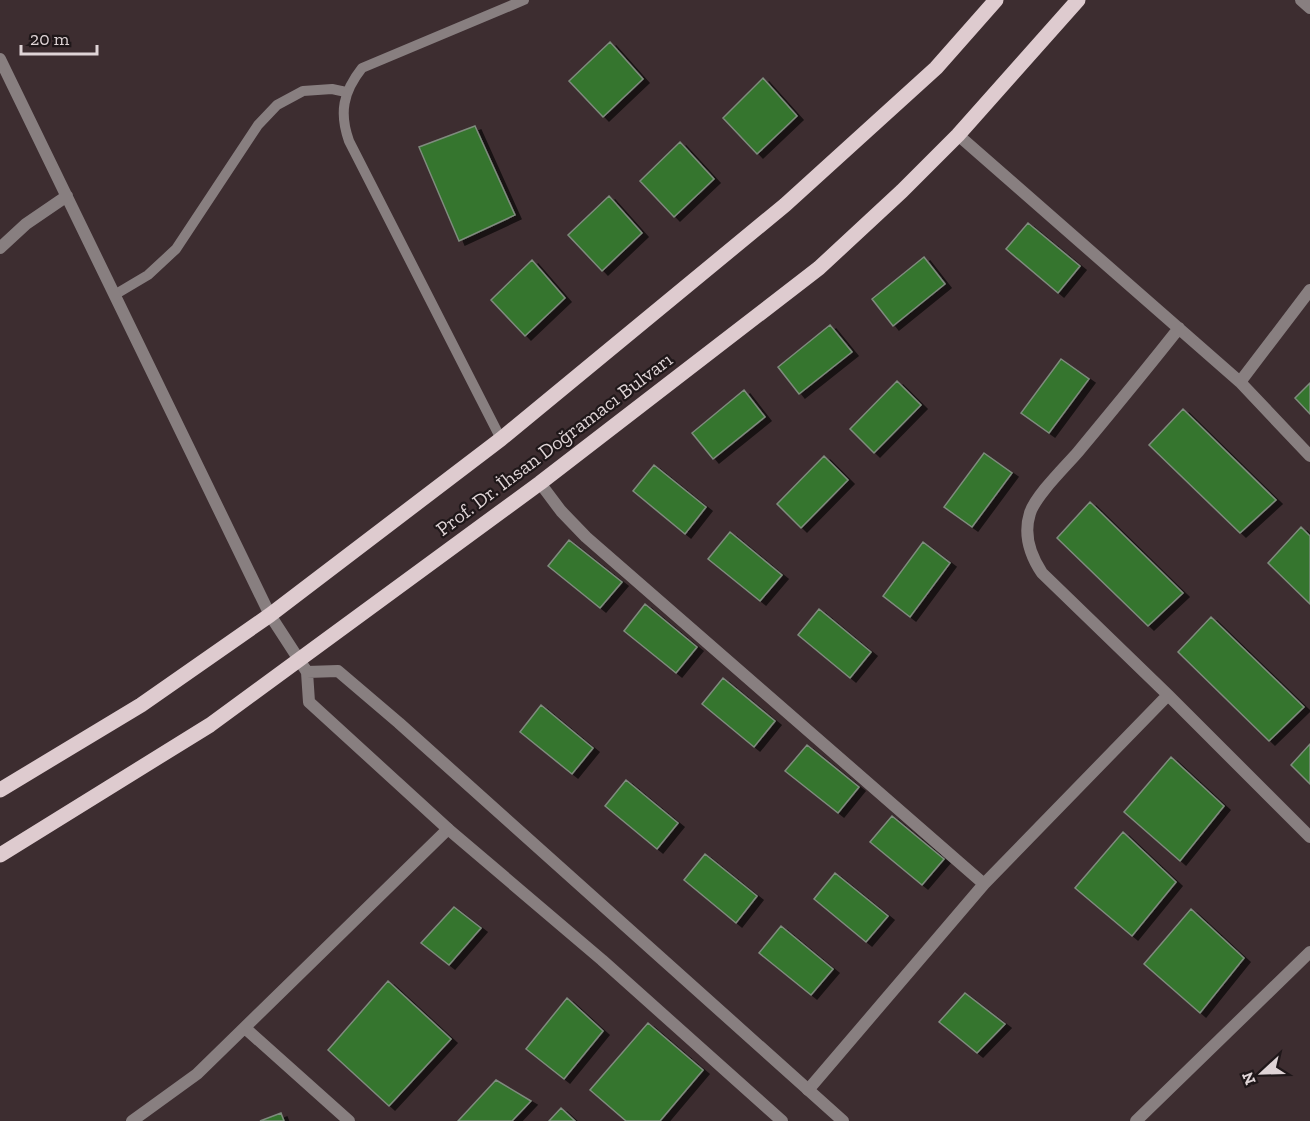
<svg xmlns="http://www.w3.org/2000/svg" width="1310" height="1121" font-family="'Zilla Slab',serif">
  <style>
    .building { fill: #34742d; stroke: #7f8c7e; stroke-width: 1.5; filter: url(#shadow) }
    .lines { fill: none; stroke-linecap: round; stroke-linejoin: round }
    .service { stroke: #887f80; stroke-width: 10 }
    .minor { stroke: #887f80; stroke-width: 12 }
    .tertiary { stroke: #887f80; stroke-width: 12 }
    .primary { stroke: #decbcf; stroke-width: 15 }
    .labels { text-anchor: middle; stroke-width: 4.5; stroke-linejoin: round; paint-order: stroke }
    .street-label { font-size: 20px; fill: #dfd4d6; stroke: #1f1719 }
  </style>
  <defs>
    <filter id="shadow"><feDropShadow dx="6" dy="4" stdDeviation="0" flood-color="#0009"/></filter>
  </defs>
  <rect width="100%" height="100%" fill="#3d2d30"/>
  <!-- building -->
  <path class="building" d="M 610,42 L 643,79 L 603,117 L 569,81 Z
    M 763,78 L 797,116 L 757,154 L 723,118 Z
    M 475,126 L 515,215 L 459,241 L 419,147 Z
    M 680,142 L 714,179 L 674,217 L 640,181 Z
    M 609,196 L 642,233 L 602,271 L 568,235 Z
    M 1028,223 L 1080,266 L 1058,293 L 1006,249 Z
    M 924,257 L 945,284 L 893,326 L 872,299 Z
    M 532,260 L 565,298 L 525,336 L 491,300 Z
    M 830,325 L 852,352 L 799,394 L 778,367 Z
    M 1061,359 L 1089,379 L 1049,433 L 1021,413 Z
    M 897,381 L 921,405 L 874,453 L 850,429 Z
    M 1310,383 L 1310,414 L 1295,398 Z
    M 744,390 L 765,417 L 713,459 L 692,433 Z
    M 1183,409 L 1276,500 L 1240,533 L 1149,445 Z
    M 984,453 L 1012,473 L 972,527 L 944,507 Z
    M 824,456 L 848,480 L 801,528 L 777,504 Z
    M 654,465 L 706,507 L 685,534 L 633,491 Z
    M 1090,502 L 1183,593 L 1148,626 L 1057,538 Z
    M 1301,527 L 1310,536 L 1310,604 L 1268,563 Z
    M 730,532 L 782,575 L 760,601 L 708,559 Z
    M 569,540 L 622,582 L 600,608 L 548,566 Z
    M 923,542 L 950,563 L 910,617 L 883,596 Z
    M 645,604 L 697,647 L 676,673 L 624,631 Z
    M 819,609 L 871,652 L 850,678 L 798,635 Z
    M 1211,617 L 1304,707 L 1269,741 L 1178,652 Z
    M 723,678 L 775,721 L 754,747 L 702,704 Z
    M 541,705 L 593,748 L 572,774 L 520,732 Z
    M 1310,744 L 1310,784 L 1291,765 Z
    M 807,745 L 859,787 L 838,813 L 785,771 Z
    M 1171,757 L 1224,806 L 1180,861 L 1124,812 Z
    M 626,780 L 678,823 L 657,849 L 605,806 Z
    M 892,816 L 944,859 L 922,885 L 870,842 Z
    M 1123,832 L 1176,882 L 1132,936 L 1075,888 Z
    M 705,854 L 757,896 L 736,923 L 684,880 Z
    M 835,873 L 888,916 L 866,942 L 814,899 Z
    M 454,907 L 481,928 L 449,965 L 421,943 Z
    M 1191,909 L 1244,958 L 1200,1013 L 1144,964 Z
    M 781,926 L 833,969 L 811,995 L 759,953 Z
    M 388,981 L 451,1039 L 389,1106 L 328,1050 Z
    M 965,993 L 1005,1024 L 977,1053 L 939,1022 Z
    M 567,998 L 603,1031 L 564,1079 L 526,1049 Z
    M 648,1023 L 703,1070 L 660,1121 L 626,1121 L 590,1090 Z
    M 496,1080 L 531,1101 L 512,1121 L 458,1121 Z
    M 561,1108 L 575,1121 L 549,1121 Z
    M 281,1113 L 284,1121 L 260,1121 Z"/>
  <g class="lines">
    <!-- service -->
    <path class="service" d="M 116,294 L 148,275 L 176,249 L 258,125 L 277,105 L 303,91 L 332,89 L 346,92
      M 501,439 L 349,141 C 339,113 343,92 362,68 L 524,0"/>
    <!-- minor -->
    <path class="minor" d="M 1301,0 L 1310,8
      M 0,59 L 270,615
      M 958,135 L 1240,382 L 1310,456
      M 0,248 L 26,224 L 67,196
      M 1179,328 C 1146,370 1112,411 1078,452 C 1065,467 1036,495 1030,513 C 1023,535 1030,555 1042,573 L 1168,695 L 1310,837
      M 1240,382 L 1310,290
      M 540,483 L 561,511 L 586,537 L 984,884
      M 245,1028 L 349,1121
      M 808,1090 L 984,884 L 1168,695
      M 132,1121 L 197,1074 L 448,829
      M 1136,1121 L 1310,952"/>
    <!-- tertiary -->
    <path class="tertiary" d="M 270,615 L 307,672 L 309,702 L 448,829 L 602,960 L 782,1121
      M 307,672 L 338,671 L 399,723 L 843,1121"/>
    <!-- primary -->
    <path class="primary" d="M 0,790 L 141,705 L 270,615 L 501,439 L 785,205 L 936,68 L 996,0
      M 0,855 L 210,725 L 540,483 L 819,268 L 902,191 L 958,135 L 1078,0"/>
  </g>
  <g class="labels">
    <!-- street labels -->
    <g class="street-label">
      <text transform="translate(554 444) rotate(-37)" y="7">Prof. Dr. İhsan Doğramacı Bulvarı</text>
    </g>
  </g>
  <!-- north arrow -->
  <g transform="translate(1262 1073) rotate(248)" stroke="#1f1719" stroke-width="4.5" paint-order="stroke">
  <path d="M0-4.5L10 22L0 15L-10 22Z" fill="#dfd4d6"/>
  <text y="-9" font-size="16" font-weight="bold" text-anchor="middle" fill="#dfd4d6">N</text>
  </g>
  <!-- scale -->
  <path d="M21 45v9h76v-9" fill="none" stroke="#dfd4d6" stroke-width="3"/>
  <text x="30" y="45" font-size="18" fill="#dfd4d6" stroke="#1f1719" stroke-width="4.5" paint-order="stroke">20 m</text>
</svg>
